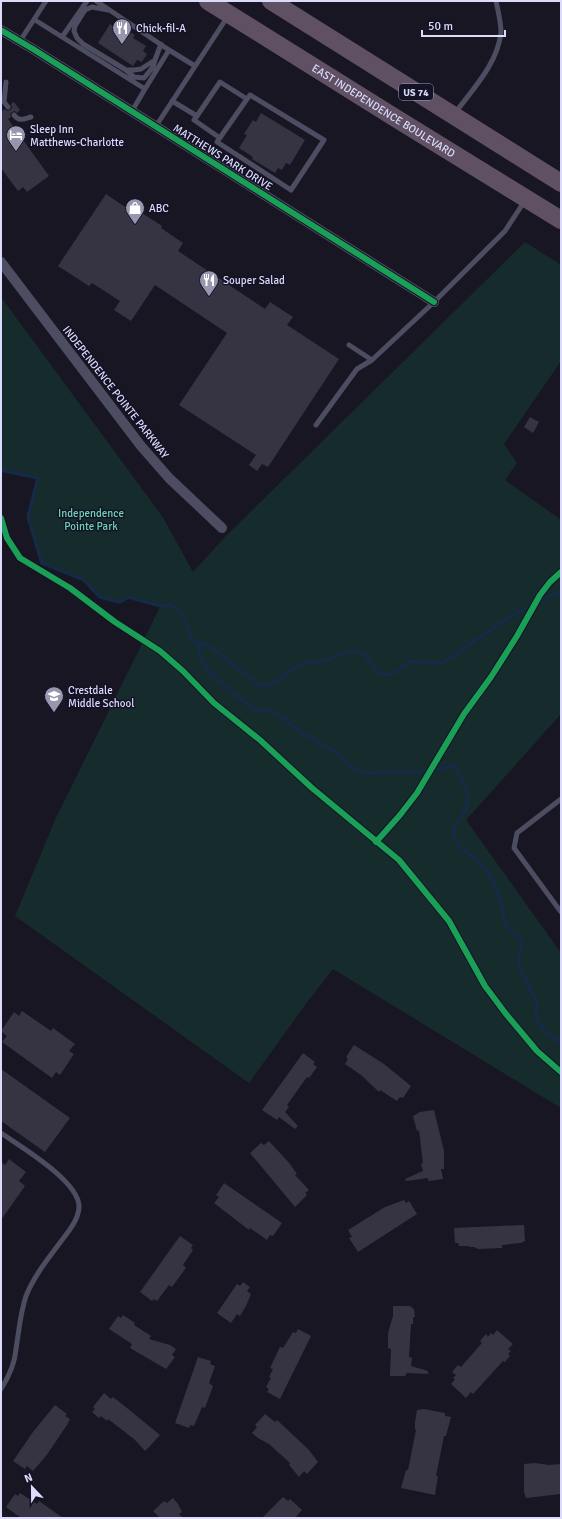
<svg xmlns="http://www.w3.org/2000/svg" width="562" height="1519" font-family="Signika,sans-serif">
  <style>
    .green { fill: #162c2c }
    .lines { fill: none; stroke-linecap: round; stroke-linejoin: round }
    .stream { stroke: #142a45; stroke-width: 3.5 }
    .building { fill: #363443 }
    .lane { stroke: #4d4d62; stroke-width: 5 }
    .street { stroke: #4d4d62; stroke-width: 10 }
    .highway { stroke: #5f5064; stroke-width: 18 }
    .cycleway-casing { stroke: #141226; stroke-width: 8 }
    .cycleway { stroke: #1a9f57; stroke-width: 6 }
    .labels { text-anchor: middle; stroke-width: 3; stroke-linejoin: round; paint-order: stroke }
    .shield { fill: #141226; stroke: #a09fbb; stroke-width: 1 }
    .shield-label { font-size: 10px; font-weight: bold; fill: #dcdbfb }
    .poi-label { font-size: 11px; fill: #dcdbfb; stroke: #141226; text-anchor: start }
    .street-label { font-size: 11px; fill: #dcdbfb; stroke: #141226 }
    .park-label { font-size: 11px; fill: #6dd5b4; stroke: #141226 }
  </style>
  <rect width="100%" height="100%" fill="#181622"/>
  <!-- green -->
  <path class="green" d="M 525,242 L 561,265 L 561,361 L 504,444 L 517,463 L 505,480 L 561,520 L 561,714 L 466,820 L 561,953 L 561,1108 L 333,969 L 308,1001 L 249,1083 L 15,916 L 55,820 L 160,607 L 128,597 L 120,602 L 100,597 L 84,580 L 42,563 L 28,517 L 38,478 L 1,470 L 1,297 L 162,516 L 193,572 L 225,537 Z"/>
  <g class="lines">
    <!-- stream -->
    <path class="stream" d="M 1,470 L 38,478 L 28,517 L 42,563 L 84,580 L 100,597 L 120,602 L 128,597 L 161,606 L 170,604 L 179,612 L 185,620 L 193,641 L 209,646 L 217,652 L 256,683 L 265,686 C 272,684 279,681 284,676 C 289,673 293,668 299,665 C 307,661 315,663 323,661 C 334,659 343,651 355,651 C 370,651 374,682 394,673 C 400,670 404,665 409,661 L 433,664 L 444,662 L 514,614 L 561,591
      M 198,643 L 199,653 L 204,665 L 216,678 L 237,696 L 254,709 L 276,713 L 285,719 L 298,731 L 320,743 L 338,754 L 351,766 L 362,773 L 427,772 L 456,765 L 468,796 L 466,809 L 455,826 L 453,834 L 454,839 L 463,850 L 474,857 L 488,871 L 499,897 L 506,925 L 520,939 L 522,943 L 519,955 L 519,966 L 537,1003 L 536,1016 L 537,1020 L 547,1033 L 561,1043"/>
  </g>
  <!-- building -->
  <path class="building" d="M 110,24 L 122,31 L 124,29 L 135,35 L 133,38 L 146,46 L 143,51 L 147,54 L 142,62 L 137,60 L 133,66 L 98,43 Z
    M 14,102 L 20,110 L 17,113 L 15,111 L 12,112 L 10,114 L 11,117 L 8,119 L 49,176 L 27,192 L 23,187 L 18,191 L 1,168 L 1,109 L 2,111 L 5,109 L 7,111 L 10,110 L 12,108 L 11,104 Z
    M 261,113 L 305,140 L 290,165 L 286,163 L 282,170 L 278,168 L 275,173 L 252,159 L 253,157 L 239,148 L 247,135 L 244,134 L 253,120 L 256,122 Z
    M 106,194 L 128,209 L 131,206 L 162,226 L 161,228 L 183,243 L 178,251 L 265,309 L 270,302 L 293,317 L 287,325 L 339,359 L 268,467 L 262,464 L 257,471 L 249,465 L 256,455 L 179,405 L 227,333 L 155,285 L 131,321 L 114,310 L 120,301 L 92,283 L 89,286 L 58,266 Z
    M 530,417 L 539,422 L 533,433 L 524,427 Z
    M 22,1011 L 51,1031 L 53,1028 L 75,1044 L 69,1051 L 74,1054 L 60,1075 L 56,1072 L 52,1078 L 2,1042 L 7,1036 L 1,1031 L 14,1012 L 19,1016 Z
    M 354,1045 L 384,1064 L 411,1086 L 403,1098 L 400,1097 L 397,1101 L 380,1090 L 379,1092 L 361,1075 L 345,1064 L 348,1059 L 346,1057 Z
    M 303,1053 L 315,1062 L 313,1064 L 317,1067 L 309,1078 L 307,1077 L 287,1105 L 289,1107 L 285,1112 L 298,1126 L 295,1129 L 279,1117 L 277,1120 L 262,1110 Z
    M 1,1069 L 70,1118 L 45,1152 L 1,1121 Z
    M 434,1110 L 444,1151 L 444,1169 L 441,1169 L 443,1179 L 428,1181 L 428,1178 L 406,1181 L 405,1179 L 423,1171 L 421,1164 L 423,1163 L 419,1130 L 417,1131 L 413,1116 L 420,1112 Z
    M 269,1141 L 290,1164 L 297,1174 L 295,1175 L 309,1190 L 305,1193 L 307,1195 L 295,1207 L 250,1153 L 261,1143 L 264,1145 Z
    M 9,1159 L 26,1172 L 19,1181 L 25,1186 L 1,1220 L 1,1162 L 5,1165 Z
    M 224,1183 L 282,1223 L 273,1236 L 270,1235 L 267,1240 L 250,1228 L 249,1230 L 214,1203 L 219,1197 L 216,1195 Z
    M 404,1200 L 406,1203 L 409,1201 L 417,1214 L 358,1252 L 349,1238 L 352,1237 L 348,1230 L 385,1207 Z
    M 524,1225 L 525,1241 L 521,1243 L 502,1245 L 502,1248 L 478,1249 L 474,1247 L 470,1247 L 469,1246 L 459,1246 L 458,1243 L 455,1243 L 454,1228 Z
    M 180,1236 L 193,1245 L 191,1248 L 193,1250 L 183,1265 L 186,1268 L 172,1287 L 169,1285 L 157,1301 L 154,1299 L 152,1301 L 140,1292 Z
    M 243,1282 L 250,1287 L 247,1291 L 251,1294 L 246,1306 L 240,1316 L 237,1314 L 231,1323 L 217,1313 L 237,1284 L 240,1286 Z
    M 393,1306 L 410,1306 L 414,1309 L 415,1317 L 413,1317 L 413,1324 L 411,1324 L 409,1357 L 412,1358 L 411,1366 L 428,1371 L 428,1374 L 407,1373 L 405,1376 L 390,1376 L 391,1349 L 388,1348 L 388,1333 L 393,1316 Z
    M 123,1315 L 135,1323 L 134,1325 L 151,1336 L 149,1339 L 170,1345 L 176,1349 L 172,1355 L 175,1357 L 166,1369 L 130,1348 L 132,1344 L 109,1329 L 118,1316 L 121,1318 Z
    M 298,1329 L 311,1336 L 280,1399 L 267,1392 L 269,1389 L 266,1387 L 271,1378 L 269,1377 L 273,1369 L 270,1368 L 280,1347 L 283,1348 L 293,1332 L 296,1333 Z
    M 497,1330 L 513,1344 L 508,1349 L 511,1351 L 508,1354 L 510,1356 L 505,1362 L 503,1361 L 473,1394 L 471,1392 L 466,1398 L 451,1384 L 455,1379 L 453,1378 L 456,1375 L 452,1372 L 458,1365 L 461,1367 L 482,1343 L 480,1341 L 486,1334 L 488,1337 L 491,1333 L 493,1335 Z
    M 198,1357 L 211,1361 L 210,1364 L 215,1366 L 209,1383 L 213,1386 L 205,1408 L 202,1407 L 194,1426 L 190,1425 L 189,1428 L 175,1423 Z
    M 104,1393 L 111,1399 L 113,1397 L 127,1408 L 160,1435 L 150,1446 L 145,1451 L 134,1439 L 108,1419 L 107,1421 L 101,1416 L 99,1418 L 92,1412 L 95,1409 L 93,1407 Z
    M 55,1405 L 67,1414 L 65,1416 L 70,1419 L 67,1425 L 46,1456 L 33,1471 L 27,1466 L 25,1469 L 13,1461 L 33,1432 Z
    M 424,1409 L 445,1413 L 445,1416 L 451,1417 L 446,1436 L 444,1436 L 436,1476 L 438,1476 L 435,1495 L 401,1488 L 406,1470 L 408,1470 L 416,1430 L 415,1429 L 415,1422 L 417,1410 Z
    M 265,1414 L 275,1422 L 277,1420 L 309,1450 L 318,1462 L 307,1474 L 304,1471 L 299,1477 L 289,1465 L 290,1463 L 269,1444 L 258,1438 L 252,1433 L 257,1427 L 255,1425 Z
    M 535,1463 L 549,1465 L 561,1464 L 561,1494 L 526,1498 L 524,1492 L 524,1464 Z
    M 20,1493 L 37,1504 L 39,1501 L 63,1518 L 21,1518 L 6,1507 L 15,1494 L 18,1496 Z
    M 283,1497 L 288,1501 L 290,1499 L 302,1510 L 295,1518 L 262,1518 Z
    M 173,1498 L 178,1504 L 182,1512 L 179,1514 L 183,1518 L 160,1518 L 153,1511 L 164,1501 L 167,1503 Z"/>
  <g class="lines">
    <!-- lane -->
    <path class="lane" d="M 108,10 L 92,7 L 85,10 L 75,26 L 74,31 L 77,38 L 83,44 L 126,70 L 134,70 L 141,69 L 155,60 L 161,44
      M 35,20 L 145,89 L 169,50 L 96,1
      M 62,37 L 87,1
      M 20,41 L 46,1
      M 169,50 L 195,66
      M 126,70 L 134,77 L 144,78 L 153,67 L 155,60
      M 6,82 L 4,102 L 8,107
      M 172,101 L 197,116 L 220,82 L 247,99 L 250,95 L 324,140 L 291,190 L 217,142 L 247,99
      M 132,111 L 145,89
      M 455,113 C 473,89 498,63 501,32 C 501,22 498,11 496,1
      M 14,115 C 19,122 24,119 31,117
      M 197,116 L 194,120 L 220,138
      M 156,126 L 228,16
      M 349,345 L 372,360 L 434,302 L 505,231 L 524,202
      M 316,425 L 357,369 L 372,360
      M 561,799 L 517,833 L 514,848 L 561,912
      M 1,1133 C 21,1147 81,1182 79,1208 C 78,1220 69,1231 62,1240 C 49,1257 34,1276 26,1296 C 20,1314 19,1331 16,1349 C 15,1362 8,1378 1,1389"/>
    <!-- street -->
    <path class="street" d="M 1,30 L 33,49 L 434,302
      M 1,262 L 141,446 L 169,478 L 222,528"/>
    <!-- highway -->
    <g class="highway">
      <path id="s1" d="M 208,1 L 397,119 L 561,220"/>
      <path d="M 271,1 L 561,183"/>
    </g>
    <!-- cycleway casing -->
    <g class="cycleway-casing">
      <path id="cycleway" d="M 1,30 L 33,49 L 434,302
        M 1,518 L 7,538 L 20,558 L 70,588 L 115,622 L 160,651 L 183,671 L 214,703 L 260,740 L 312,788 L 399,860 L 449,921 L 485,986 L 506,1014 L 537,1051 L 561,1072
        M 376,842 L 400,815 L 417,793 L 464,714 L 491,677 L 517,636 L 540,595 L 550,582 L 561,572"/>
    </g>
    <!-- cycleway -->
    <use href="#cycleway" class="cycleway"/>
  </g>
  <!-- icons -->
  <defs>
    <g id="restaurant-pin" transform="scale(1)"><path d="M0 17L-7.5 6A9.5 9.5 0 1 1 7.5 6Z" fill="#9796af" stroke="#141226"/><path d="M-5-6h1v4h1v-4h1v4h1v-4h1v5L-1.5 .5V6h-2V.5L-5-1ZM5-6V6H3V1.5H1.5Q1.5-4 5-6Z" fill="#fff"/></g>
    <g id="hotel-pin" transform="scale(1)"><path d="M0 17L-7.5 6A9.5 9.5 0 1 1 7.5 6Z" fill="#9796af" stroke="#141226"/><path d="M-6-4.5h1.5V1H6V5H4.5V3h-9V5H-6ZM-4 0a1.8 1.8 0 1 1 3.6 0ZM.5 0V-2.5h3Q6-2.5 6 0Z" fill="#fff"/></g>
    <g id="shop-pin" transform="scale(1)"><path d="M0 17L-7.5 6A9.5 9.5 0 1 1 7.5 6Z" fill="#9796af" stroke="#141226"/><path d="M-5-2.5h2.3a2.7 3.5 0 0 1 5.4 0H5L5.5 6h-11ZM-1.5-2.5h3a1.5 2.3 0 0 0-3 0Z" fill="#fff"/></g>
    <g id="school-pin" transform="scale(1)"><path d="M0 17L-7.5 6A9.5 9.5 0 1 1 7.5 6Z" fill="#9796af" stroke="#141226"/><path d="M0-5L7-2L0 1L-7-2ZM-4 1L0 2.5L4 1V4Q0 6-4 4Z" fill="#fff"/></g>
  </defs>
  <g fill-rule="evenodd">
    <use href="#restaurant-pin" x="122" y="28"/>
    <use href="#hotel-pin" x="16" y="135"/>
    <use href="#shop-pin" x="135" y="208"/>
    <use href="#restaurant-pin" x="209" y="280"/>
    <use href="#school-pin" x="54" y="696"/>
  </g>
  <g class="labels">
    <!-- shield labels -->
    <rect class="shield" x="399" y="84" width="34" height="16" rx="3"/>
    <g class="shield-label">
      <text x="416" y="96">US 74</text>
    </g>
    <!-- poi labels -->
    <g class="poi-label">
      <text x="136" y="32">Chick-fil-A</text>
      <text x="30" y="133">Sleep Inn<tspan x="30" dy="13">Matthews-Charlotte</tspan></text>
      <text x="149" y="212">ABC</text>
      <text x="223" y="284">Souper Salad</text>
      <text x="68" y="694">Crestdale<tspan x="68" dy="13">Middle School</tspan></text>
    </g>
    <!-- street labels -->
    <g class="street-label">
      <text dy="4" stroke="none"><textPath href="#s1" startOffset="207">EAST INDEPENDENCE BOULEVARD</textPath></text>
      <text transform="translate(223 157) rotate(32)" y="4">MATTHEWS PARK DRIVE</text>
      <text transform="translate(116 392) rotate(52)" y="4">INDEPENDENCE POINTE PARKWAY</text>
    </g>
    <!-- park labels -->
    <g class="park-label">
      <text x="91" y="517">Independence<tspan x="91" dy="13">Pointe Park</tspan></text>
    </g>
  </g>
  <!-- border -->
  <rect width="562" height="1519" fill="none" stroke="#dcdbfb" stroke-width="4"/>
  <!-- north arrow -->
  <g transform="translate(32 1487) rotate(338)" stroke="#141226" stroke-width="3" paint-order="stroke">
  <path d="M0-3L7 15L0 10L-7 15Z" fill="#dcdbfb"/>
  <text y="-6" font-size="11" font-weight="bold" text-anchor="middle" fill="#dcdbfb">N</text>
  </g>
  <!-- scale -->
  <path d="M422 30v6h83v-6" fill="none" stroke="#dcdbfb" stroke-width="2"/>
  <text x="428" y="30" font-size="12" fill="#dcdbfb" stroke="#141226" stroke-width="3" paint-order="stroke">50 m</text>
</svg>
